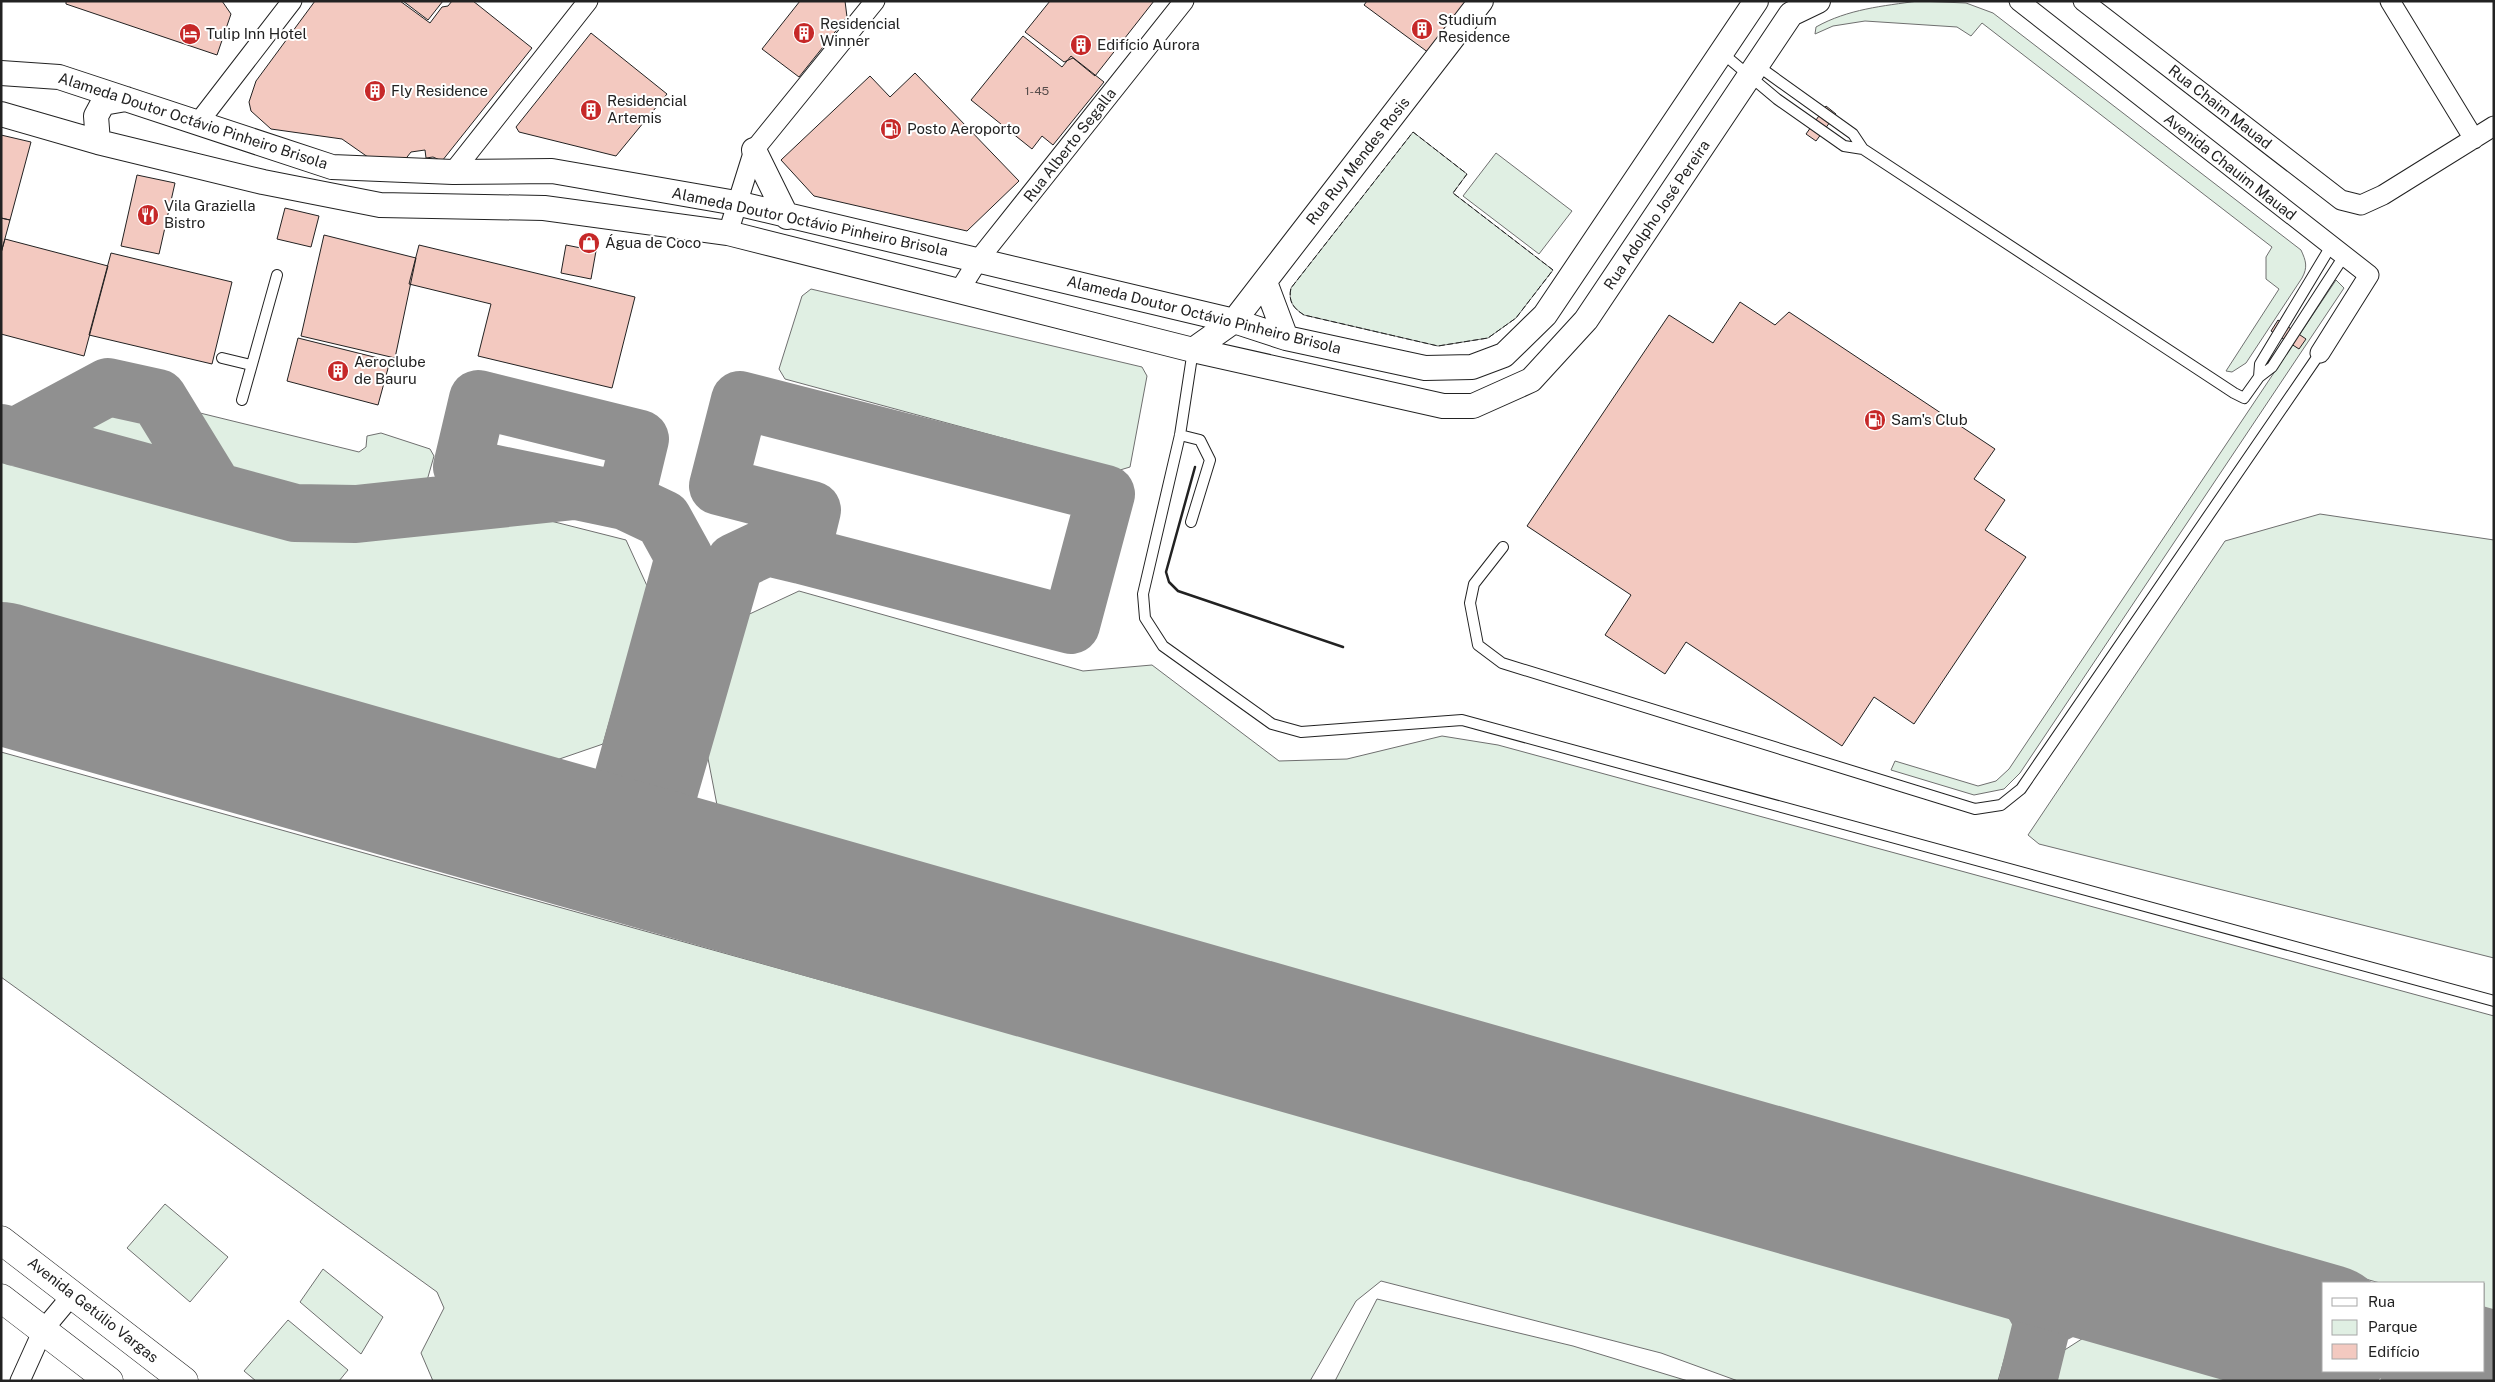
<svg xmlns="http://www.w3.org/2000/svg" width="2495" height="1382" font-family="'Public Sans',sans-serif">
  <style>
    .green { fill: #e0efe3; stroke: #6f6f6f }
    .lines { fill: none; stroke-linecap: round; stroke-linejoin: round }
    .taxiway { stroke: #909090; stroke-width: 58 }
    .runway { stroke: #909090; stroke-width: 142 }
    .building { fill: #f3c9c0; stroke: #222 }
    .service-casing { stroke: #222; stroke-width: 12 }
    .minor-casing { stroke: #222; stroke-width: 21 }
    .tertiary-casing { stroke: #222; stroke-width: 26 }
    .secondary-casing { stroke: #222; stroke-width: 29 }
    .service { stroke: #fff; stroke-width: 10 }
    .minor { stroke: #fff; stroke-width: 19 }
    .tertiary { stroke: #fff; stroke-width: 24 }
    .secondary { stroke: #fff; stroke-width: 28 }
    .fence { stroke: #222; stroke-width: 1; stroke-dasharray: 6 2.5; stroke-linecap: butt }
    .wall { stroke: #222; stroke-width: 2.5 }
    .labels { text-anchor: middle; stroke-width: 4; stroke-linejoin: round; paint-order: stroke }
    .number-label { font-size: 12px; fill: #564c4a }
    .poi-label { font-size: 15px; fill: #222; stroke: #fff; text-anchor: start }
    .street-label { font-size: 15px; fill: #222; stroke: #fff }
  </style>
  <rect width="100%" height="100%" fill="#fff"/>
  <!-- green -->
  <path class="green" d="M 1918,1 L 1966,3 L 1993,13 L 2301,250 C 2306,261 2308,267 2302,278 L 2246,363 L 2232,372 L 2226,371 L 2279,289 L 2266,279 L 2266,257 L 2272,247 L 1982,23 L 1971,36 L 1957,27 L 1865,21 L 1833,26 L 1815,34 L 1816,27 C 1848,9 1883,6 1918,1 Z
    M 1413,132 L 1467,174 L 1453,193 L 1553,270 L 1516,318 L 1488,338 L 1438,346 L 1304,315 C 1293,308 1288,301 1291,288 Z
    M 1496,153 L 1572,211 L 1539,254 L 1463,196 Z
    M 2336,280 L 2344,288 L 2020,773 L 2004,789 L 1974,795 L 1891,770 L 1895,761 L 1978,786 L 1996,781 L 2009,769 Z
    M 811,289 L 1142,367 L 1147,376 L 1130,467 L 1120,470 L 785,379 L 779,369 L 802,296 Z
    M 107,394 L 142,399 L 148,403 L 183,471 L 178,475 L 48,435 L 49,428 Z
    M 200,413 L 359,452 L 366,447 L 367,436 L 381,433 L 430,449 L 434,456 L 424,491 L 415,495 L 353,503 L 312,505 L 234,487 L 223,481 L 185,423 L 191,416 Z
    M 1,446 L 304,533 L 523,514 L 626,540 L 648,588 L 603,744 L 542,765 L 1,613 Z
    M 2320,514 L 2494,540 L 2494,958 L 2039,844 L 2028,835 L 2225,541 Z
    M 799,591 L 1083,671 L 1152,665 L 1279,761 L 1347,759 L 1442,736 L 1498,745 L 2494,1016 L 2494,1314 L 2484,1312 L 2484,1283 L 2380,1283 L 745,834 L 717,805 L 706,748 L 741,618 Z
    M 1,752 L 2011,1311 L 2014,1326 L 1998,1381 L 1738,1381 L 1661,1353 L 1381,1281 L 1356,1301 L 1310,1381 L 433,1381 L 421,1353 L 444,1308 L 437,1292 L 1,977 Z
    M 165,1204 L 228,1257 L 190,1302 L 127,1248 Z
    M 323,1269 L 383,1317 L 361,1354 L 300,1302 Z
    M 1377,1299 L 1573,1346 L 1688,1381 L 1335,1381 Z
    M 288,1320 L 348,1370 L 339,1381 L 256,1381 L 244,1371 Z
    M 2088,1335 L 2246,1381 L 2057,1381 L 2063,1351 Z"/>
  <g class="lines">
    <!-- taxiway -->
    <path class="taxiway" d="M 478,399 L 640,439 L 625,501 L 462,467 Z
      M 740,400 L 1106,494 L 1071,625 L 801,555 L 812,510 L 718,486 Z
      M 1,433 L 295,513 L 356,514 L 574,491
      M 15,437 L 108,387 L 158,398 L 215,491
      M 537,825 L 619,793 L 684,557 L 663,519 L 625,501
      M 702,874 L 665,805 L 735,562 L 767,547 L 801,555
      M 1999,1244 L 2043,1320 L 2121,1279
      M 2028,1381 L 2043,1320"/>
    <!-- runway -->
    <path class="runway" d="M 1,673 L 2324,1335
      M 2451,1371 L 2487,1381"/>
  </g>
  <!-- building -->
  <path class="building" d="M 66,1 L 222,1 L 231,14 L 217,55 L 66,4 Z
    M 315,1 L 400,1 L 430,23 L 442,7 L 448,6 L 452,1 L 473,1 L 532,48 L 442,161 L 433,157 L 426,158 L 425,150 L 411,152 L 400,166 L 375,162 L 342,139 L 271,129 L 251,111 L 249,102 L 256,81 Z
    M 403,1 L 443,1 L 428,20 Z
    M 800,1 L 845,1 L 847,17 L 799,77 L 762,49 Z
    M 1050,1 L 1154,1 L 1095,76 L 1073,58 L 1064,62 L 1025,32 Z
    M 1367,1 L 1468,1 L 1429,53 L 1364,5 Z
    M 591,33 L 667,94 L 616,156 L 519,132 L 516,127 Z
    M 1023,36 L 1062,67 L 1071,56 L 1104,82 L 1053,145 L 1042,136 L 1032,149 L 971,100 Z
    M 915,73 L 1019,181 L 967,231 L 814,196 L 781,160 L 870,76 L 890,97 Z
    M 1826,106 L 1836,114 L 1816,141 L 1806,134 Z
    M 1,135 L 31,142 L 10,220 L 1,218 Z
    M 137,175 L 175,183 L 159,254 L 121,246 Z
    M 285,208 L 319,216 L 311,247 L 277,239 Z
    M 1,218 L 10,220 L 1,253 Z
    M 324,235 L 416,258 L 395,358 L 301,336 Z
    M 5,239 L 108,266 L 84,356 L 1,334 L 1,253 Z
    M 419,245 L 635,297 L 612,388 L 478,356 L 491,304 L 409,284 Z
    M 566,245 L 596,251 L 591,279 L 561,273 Z
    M 111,253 L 232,282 L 212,364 L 89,335 Z
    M 1740,302 L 1775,325 L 1789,312 L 1995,449 L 1974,479 L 2005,500 L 1985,530 L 2026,557 L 1914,724 L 1874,697 L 1842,746 L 1686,642 L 1665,674 L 1605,635 L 1631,595 L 1527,526 L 1669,315 L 1713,343 Z
    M 2278,320 L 2306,339 L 2299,349 L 2271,331 Z
    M 298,338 L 390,361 L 378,405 L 287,381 Z"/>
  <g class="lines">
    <!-- service casing -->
    <g class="service-casing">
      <path id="service" d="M 1721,52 L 1777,99 L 1844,146 L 1863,149
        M 1758,66 L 1853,134 L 1863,149 L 2234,393 L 2244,398 L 2259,377
        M 2331,246 L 2260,364 L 2259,377 L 2272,367 L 2344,256
        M 1193,350 L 1180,435 L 1143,594 L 1145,618 L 1163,646 L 1272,724 L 1301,732 L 1462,720 L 2494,1001
        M 222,358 L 251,365
        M 242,400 L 277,275
        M 1180,435 L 1200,440 L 1210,460 L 1191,522
        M 1503,547 L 1474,584 L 1470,603 L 1478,645 L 1502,663 L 1975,809 L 2001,805 L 2021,789 L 2320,353"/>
    </g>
    <!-- minor casing -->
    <g class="minor-casing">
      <path id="minor" d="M 2019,1 L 2369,275 L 2320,353
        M 2083,1 L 2341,200 L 2361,205 L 2383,195 L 2494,126
        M 2390,1 L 2474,139
        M 198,123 L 292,1
        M 453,172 L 588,1
        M 728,233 L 754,150 L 875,1
        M 959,291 L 979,259 L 1184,1
        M 20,1381 L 43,1330 L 73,1294"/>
    </g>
    <!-- tertiary casing -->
    <g class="tertiary-casing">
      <path id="tertiary" d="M 1,73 L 59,77 L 332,167 L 453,172 L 552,171 L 736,203 L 1234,321 L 1286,338 L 1425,368 L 1472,367 L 1504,355 L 1545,315 L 1756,1
        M 1,114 L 98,142 L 263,182 L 380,205 L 544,208 L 728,233 L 1193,350 L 1443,406 L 1473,406 L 1531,380 L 1586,320 L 1791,14 L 1818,1
        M 98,142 L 96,116 L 103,103 L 126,99
        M 754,150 L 787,217
        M 1265,282 L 1286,338
        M 1193,350 L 1234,321 L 1481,1"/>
    </g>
    <!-- secondary casing -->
    <g class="secondary-casing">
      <path id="secondary" d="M 1,1240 L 184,1381
        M 1,1298 L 109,1381"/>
    </g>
    <!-- service -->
    <use href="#service" class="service"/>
    <!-- minor -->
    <use href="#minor" class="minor"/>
    <!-- tertiary -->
    <use href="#tertiary" class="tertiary"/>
    <!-- secondary -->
    <use href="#secondary" class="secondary"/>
    <!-- fence -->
    <path class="fence" d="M 1413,132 L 1467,174 L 1453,193 L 1553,270 L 1516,318 L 1488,338 L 1438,346 L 1304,315 C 1293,308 1288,301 1291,288 Z"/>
    <!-- wall -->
    <path class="wall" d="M 1195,467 L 1166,572 L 1169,582 L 1178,591 L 1343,647"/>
  </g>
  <!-- icons -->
  <defs>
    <g id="building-disc" transform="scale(1.125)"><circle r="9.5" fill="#c62828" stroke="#fff"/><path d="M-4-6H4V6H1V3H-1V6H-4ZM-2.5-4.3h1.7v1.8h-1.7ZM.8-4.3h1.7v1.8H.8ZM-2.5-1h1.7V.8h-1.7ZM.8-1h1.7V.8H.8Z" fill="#fff"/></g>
    <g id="hotel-disc" transform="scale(1.125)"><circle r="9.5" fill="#c62828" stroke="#fff"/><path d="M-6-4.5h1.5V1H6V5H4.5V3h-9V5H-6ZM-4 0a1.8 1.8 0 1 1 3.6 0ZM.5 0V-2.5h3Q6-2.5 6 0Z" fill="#fff"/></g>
    <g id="fuel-disc" transform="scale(1.125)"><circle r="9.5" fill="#c62828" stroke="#fff"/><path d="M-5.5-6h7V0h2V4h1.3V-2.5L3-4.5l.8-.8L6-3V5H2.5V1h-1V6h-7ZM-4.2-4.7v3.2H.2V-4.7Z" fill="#fff"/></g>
    <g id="restaurant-disc" transform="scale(1.125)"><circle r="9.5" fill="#c62828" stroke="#fff"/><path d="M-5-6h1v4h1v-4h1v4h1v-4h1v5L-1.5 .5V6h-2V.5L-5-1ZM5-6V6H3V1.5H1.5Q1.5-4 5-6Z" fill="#fff"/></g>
    <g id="shop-disc" transform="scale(1.125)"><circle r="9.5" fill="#c62828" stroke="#fff"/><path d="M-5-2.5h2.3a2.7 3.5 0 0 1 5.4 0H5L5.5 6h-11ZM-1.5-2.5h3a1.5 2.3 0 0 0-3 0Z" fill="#fff"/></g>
  </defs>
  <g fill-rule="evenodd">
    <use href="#building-disc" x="1422" y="29"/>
    <use href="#building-disc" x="804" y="33"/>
    <use href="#hotel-disc" x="190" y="34"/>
    <use href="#building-disc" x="1081" y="45"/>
    <use href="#building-disc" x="375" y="91"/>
    <use href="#building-disc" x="591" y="110"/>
    <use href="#fuel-disc" x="891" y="129"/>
    <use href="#restaurant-disc" x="148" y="215"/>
    <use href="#shop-disc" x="589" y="243"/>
    <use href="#building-disc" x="338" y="371"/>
    <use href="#fuel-disc" x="1875" y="420"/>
  </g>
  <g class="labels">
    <!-- number labels -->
    <g class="number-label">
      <text x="1037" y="95">1-45</text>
    </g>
    <!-- poi labels -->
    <g class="poi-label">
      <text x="1438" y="25">Studium<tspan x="1438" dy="17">Residence</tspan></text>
      <text x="820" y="29">Residencial<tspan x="820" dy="17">Winner</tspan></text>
      <text x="206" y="39">Tulip Inn Hotel</text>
      <text x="1097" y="50">Edifício Aurora</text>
      <text x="391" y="96">Fly Residence</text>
      <text x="607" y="106">Residencial<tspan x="607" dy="17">Artemis</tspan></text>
      <text x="907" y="134">Posto Aeroporto</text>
      <text x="164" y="211">Vila Graziella<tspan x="164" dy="17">Bistro</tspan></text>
      <text x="605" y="248">Água de Coco</text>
      <text x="354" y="367">Aeroclube<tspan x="354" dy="17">de Bauru</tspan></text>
      <text x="1891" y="425">Sam's Club</text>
    </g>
    <!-- street labels -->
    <g class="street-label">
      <text transform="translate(2220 107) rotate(38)" y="5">Rua Chaim Mauad</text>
      <text transform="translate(193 121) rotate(18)" y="5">Alameda Doutor Octávio Pinheiro Brisola</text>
      <text transform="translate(1070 145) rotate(-52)" y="5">Rua Alberto Segalla</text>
      <text transform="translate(1358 161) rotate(-52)" y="5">Rua Ruy Mendes Rosis</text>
      <text transform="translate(2230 167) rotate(38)" y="5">Avenida Chauim Mauad</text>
      <text transform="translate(1657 215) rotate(-56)" y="5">Rua Adolpho José Pereira</text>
      <text transform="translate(810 222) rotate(12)" y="5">Alameda Doutor Octávio Pinheiro Brisola</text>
      <text transform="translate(1204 315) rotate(14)" y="5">Alameda Doutor Octávio Pinheiro Brisola</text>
      <text transform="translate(93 1310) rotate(38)" y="5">Avenida Getúlio Vargas</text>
    </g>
  </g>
  <!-- border -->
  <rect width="2495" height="1382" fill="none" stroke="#222222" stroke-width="5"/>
  <!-- legend -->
  <rect x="2322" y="1282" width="162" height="90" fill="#ffffff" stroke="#a7a7a7"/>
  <rect x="2332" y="1298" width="25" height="8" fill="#ffffff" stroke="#a7a7a7"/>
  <text x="2368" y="1307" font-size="15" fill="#222222">Rua</text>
  <rect x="2332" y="1320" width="25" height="15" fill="#e0efe3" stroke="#a7a7a7"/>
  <text x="2368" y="1332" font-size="15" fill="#222222">Parque</text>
  <rect x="2332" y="1344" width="25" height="15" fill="#f3c9c0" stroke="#a7a7a7"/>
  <text x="2368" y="1357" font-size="15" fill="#222222">Edifício</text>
</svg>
